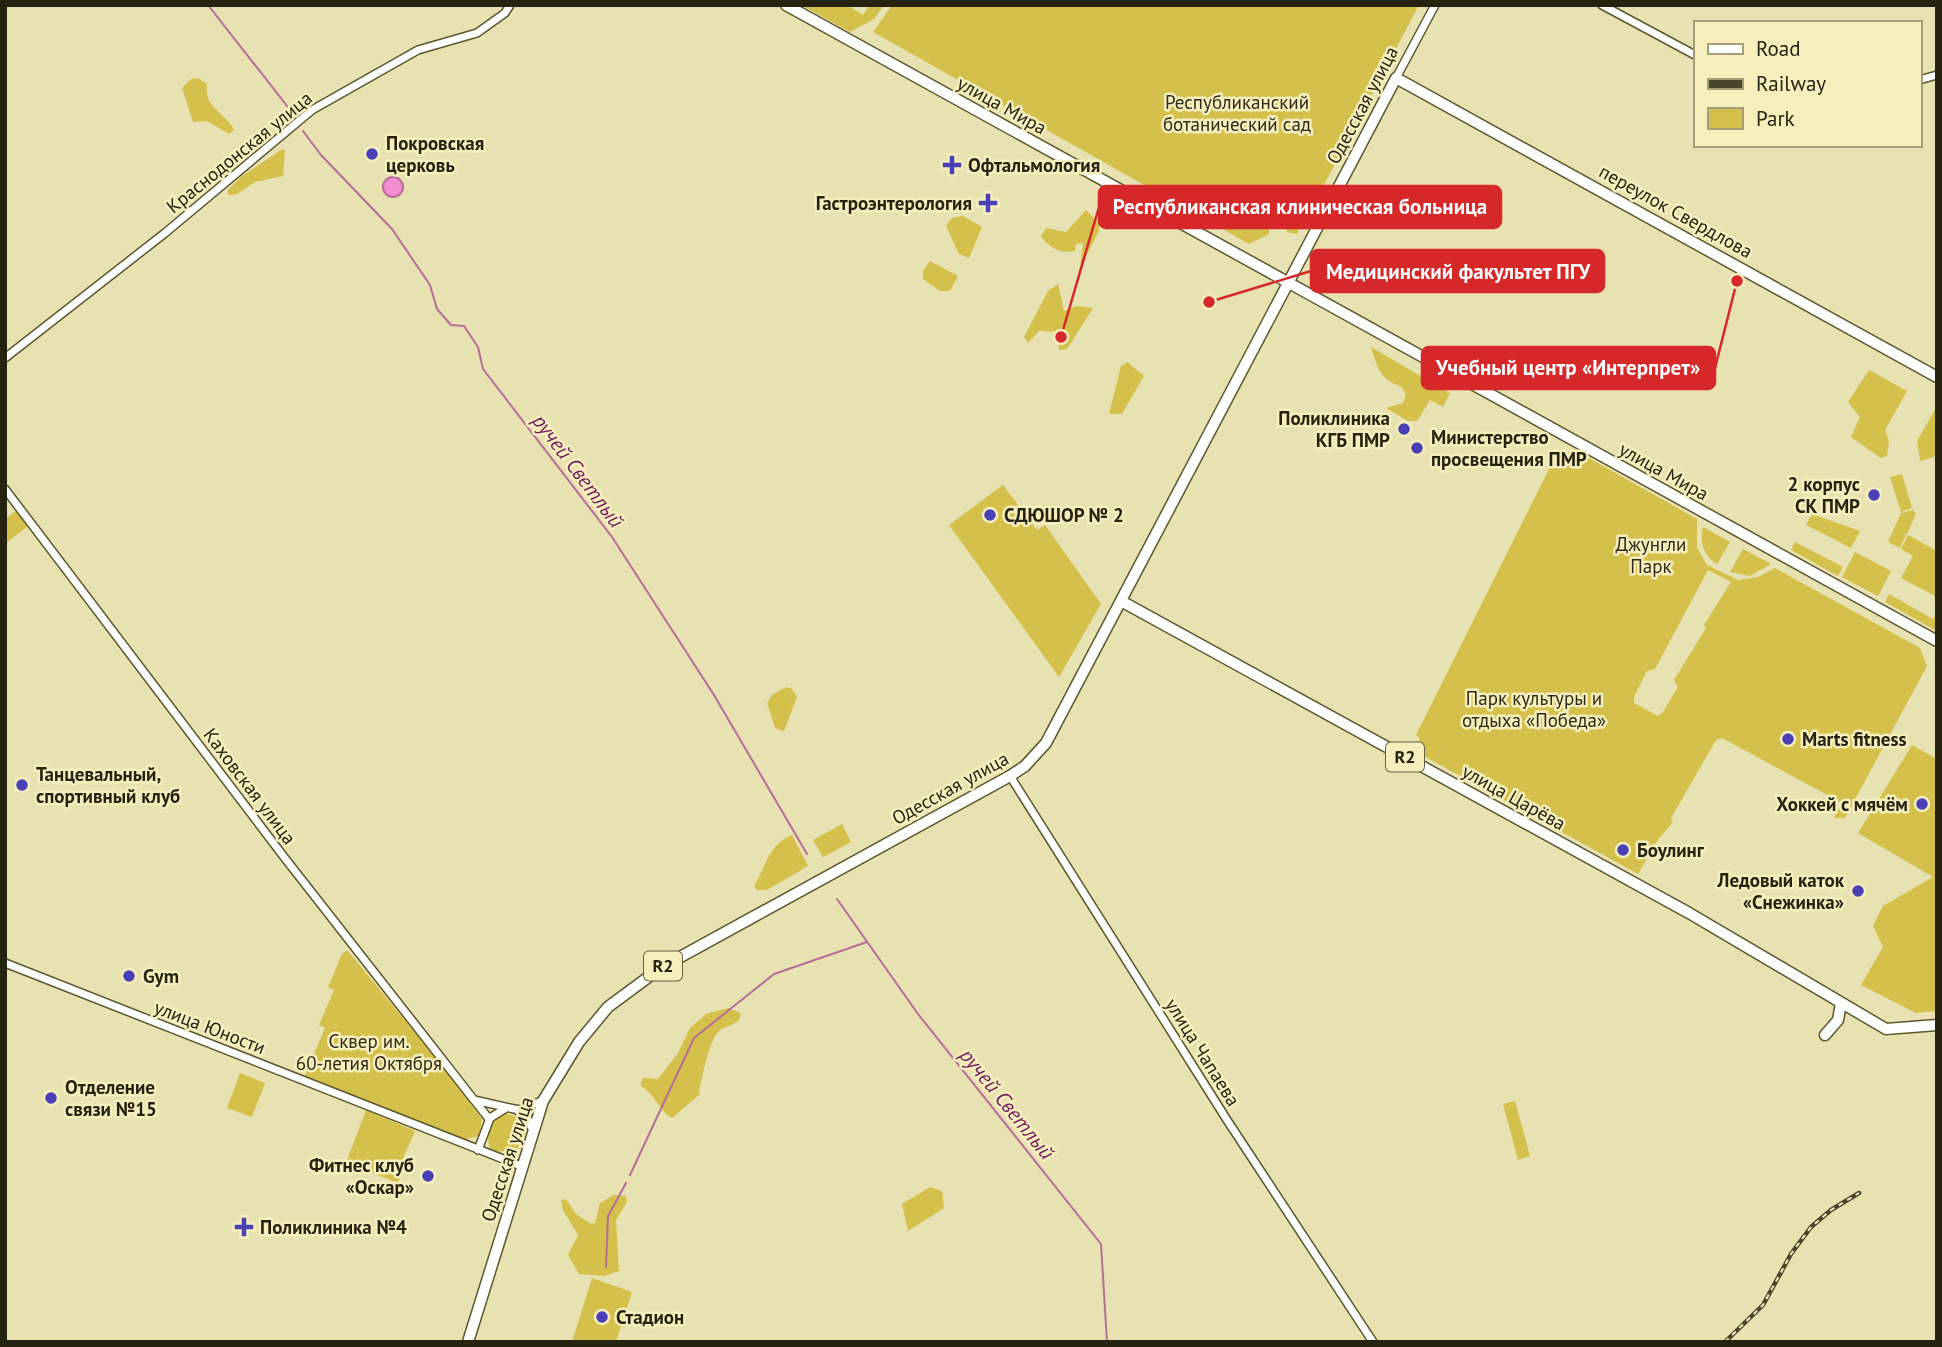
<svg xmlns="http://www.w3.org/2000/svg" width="1942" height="1347" font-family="'PT Sans',sans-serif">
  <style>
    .green { fill: #d4c14b; fill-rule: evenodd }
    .water { fill: #f28ed2; stroke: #b56e98; stroke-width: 2 }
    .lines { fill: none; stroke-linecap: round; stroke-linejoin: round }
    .stream { stroke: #b56e98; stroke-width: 2 }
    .minor-casing { stroke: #5e572c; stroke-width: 10 }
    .major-casing { stroke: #5e572c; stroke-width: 13 }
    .minor { stroke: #fff; stroke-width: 7 }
    .major { stroke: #fff; stroke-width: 10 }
    .rail-casing { stroke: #49452d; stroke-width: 4.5 }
    .rail { stroke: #f6eebd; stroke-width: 2; stroke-dasharray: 5; stroke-linecap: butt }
    .poi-dot { fill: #4940b6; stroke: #f6eebd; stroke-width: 2.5 }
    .labels { text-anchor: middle; stroke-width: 5; stroke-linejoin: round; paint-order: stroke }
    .shield { fill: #f6eebd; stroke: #656045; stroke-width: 2 }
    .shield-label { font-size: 18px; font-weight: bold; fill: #272311 }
    .park-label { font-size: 19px; fill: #2e2a15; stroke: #f6eebd }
    .street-label { font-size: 19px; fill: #272311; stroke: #f6eebd }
    .poi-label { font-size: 19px; font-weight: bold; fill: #272311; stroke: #f6eebd; text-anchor: start }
    .water-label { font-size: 21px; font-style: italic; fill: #751d5e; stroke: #f6eebd }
    .leader { fill: none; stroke: #d62828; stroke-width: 2.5 }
    .callout-dot { fill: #d62828; stroke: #f6eebd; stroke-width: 2.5 }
    .callout { fill: #d62828; stroke: #d62828; stroke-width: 2.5 }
    .callout-label { font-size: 21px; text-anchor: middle; font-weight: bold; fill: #fff }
  </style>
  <rect width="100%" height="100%" fill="#e8e1b1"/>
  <!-- green -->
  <path class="green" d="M 801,5 L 847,5 L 863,15 L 870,5 L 884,5 L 874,19 L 850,32 Z
    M 892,5 L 1419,5 L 1310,211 L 1306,210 L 1297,234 L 1287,232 L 1286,226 L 1269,229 L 1269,234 L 1249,244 L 873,32 Z
    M 198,78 L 207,84 C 203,108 226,113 234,130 L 229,134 L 207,121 L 193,122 L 182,88 L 191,79 Z
    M 281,150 L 285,150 L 283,176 L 255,182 L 237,194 L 229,195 L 227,191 L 242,176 Z
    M 1086,210 L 1099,223 L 1099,231 L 1080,268 L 1083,243 L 1076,244 L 1075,251 C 1060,254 1049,248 1041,236 L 1046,228 L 1066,232 Z
    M 963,216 L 982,227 L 969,258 L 959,254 L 946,226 L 952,218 Z
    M 930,261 L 958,276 L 950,291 L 940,291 L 923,279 L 923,271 Z
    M 1058,284 L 1064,311 L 1077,306 L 1093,308 L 1067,349 L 1059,350 L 1058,332 L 1039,331 L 1028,343 L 1024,337 L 1048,291 Z
    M 1371,347 L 1450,393 L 1443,407 L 1430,400 L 1417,421 L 1408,421 L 1386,408 L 1403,403 L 1406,394 L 1401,386 C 1379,380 1377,366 1371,347 Z
    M 1127,362 L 1144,376 L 1122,414 L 1109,414 L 1121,366 Z
    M 1869,370 L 1907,391 L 1885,430 L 1889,441 L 1887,456 L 1881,458 L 1851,437 L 1860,417 L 1848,402 Z
    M 1937,406 L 1937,456 L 1920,461 L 1917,441 Z
    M 1573,449 L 1697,519 L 1697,548 L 1707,565 L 1738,580 L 1758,577 L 1775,568 L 1920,648 L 1927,666 L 1845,818 L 1834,818 L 1842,803 L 1722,738 L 1716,740 L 1671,818 L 1673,822 L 1657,841 L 1638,874 L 1413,750 L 1420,739 L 1416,735 L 1550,467 L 1565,464 L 1563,457 ZM 1708,570 L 1731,582 L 1704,625 L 1706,628 L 1674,680 L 1678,687 L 1663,712 L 1658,716 L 1634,703 L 1634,697 L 1647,671 L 1655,669 Z
    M 1902,474 L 1912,508 L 1901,512 L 1890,477 Z
    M 1003,485 L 1037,530 L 1045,525 L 1101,604 L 1059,677 L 949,525 Z
    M 20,508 L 32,523 L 5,544 L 5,519 Z
    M 1913,510 L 1916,514 L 1907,534 L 1902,533 L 1906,535 L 1900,548 L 1888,542 L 1901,513 Z
    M 1812,514 L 1860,531 L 1851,548 L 1806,525 Z
    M 1703,527 L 1730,542 L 1717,564 C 1704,556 1699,542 1703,527 Z
    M 1908,535 L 1937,551 L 1937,597 L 1901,578 L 1913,556 L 1901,549 Z
    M 1795,542 L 1843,567 L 1838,576 L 1791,550 Z
    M 1743,549 L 1771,564 L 1750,576 L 1730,572 Z
    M 1855,552 L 1891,571 L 1878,596 L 1842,577 Z
    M 1889,594 L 1933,619 L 1937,613 L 1937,631 L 1885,602 Z
    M 786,687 L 792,689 L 797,697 L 784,731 L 775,728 L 767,703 L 772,695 Z
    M 1912,745 L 1937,759 L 1937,1011 L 1916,1013 L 1861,985 L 1883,947 L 1873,926 L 1883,906 L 1933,877 L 1858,833 Z
    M 842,824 L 851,842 L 823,857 L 813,840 Z
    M 792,835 L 808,866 L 767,890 L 757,890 L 754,886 C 766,866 769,844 792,835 Z
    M 347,950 L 451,1076 L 482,1119 L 479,1136 L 462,1140 L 304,1078 L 325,1028 L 319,1025 L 334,990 L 328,987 L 342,954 Z
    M 728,1008 L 741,1013 L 739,1020 C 733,1026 725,1026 719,1031 C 710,1038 700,1083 699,1095 L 672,1118 C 658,1110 656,1095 641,1086 L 641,1082 L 643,1078 L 658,1079 L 678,1053 L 690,1028 L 706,1014 Z
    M 240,1073 L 265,1083 L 252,1117 L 227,1108 Z
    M 1515,1101 L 1530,1156 L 1518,1160 L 1503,1104 Z
    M 366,1110 L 415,1131 L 402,1161 L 407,1163 L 398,1183 L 346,1163 Z
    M 504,1113 L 521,1118 L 525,1133 L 517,1150 L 494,1152 L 490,1148 C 485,1134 490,1121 504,1113 Z
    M 930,1187 L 942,1191 L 944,1208 L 908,1231 L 902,1204 Z
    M 614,1195 L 626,1196 L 627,1202 L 616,1220 L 619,1271 L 604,1276 L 579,1274 L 568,1255 L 578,1235 L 563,1210 L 561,1200 L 566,1199 L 576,1214 L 591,1224 L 595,1223 L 600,1203 Z
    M 592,1278 L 632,1292 L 616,1342 L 572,1342 Z"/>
  <!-- water -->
  <path class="water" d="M383 187a10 10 0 1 1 20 0a10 10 0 1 1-20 0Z"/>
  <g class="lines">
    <!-- stream -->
    <path class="stream" d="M 208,5 L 291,111
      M 303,131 L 321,155 L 392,229 L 430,285 L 437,309 L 451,325 L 464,326 L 478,347 L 483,369 L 612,537 L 714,695 L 807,854
      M 837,899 L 918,1014 L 1101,1244 L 1107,1342
      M 630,1175 L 694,1038 L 774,974 L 867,942
      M 606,1267 L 608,1216 L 626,1183"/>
    <!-- minor casing -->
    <g class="minor-casing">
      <path id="minor" d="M 1602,5 L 1695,55
        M 1396,78 L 1435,5
        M 1919,80 L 1937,75
        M 5,358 L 165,233 L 312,110 L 418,50 L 477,33 L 505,13 L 510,5
        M 5,489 L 284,857 L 474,1100 L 519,1110 L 542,1101
        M 1010,776 L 1227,1120 L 1373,1342
        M 5,963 L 521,1166
        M 475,1101 L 489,1119
        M 518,1111 L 528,1119 L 532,1129
        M 478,1150 L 490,1118 L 506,1108"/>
    </g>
    <!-- major casing -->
    <g class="major-casing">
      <path id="major" d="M 786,5 L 1937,641
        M 1121,601 L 1689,913 L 1886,1029 L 1937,1025
        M 1825,1035 L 1838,1020 L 1841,1003
        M 468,1342 L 543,1101 L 579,1042 L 608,1007 L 662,967 L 1010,776 L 1025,766 L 1046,743 L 1396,78 L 1937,377"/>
    </g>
    <!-- minor -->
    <use href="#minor" class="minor"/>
    <!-- major -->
    <use href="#major" class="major"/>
    <!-- rail casing -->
    <g class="rail-casing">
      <path id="rail" d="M 1725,1342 L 1763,1305 L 1791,1254 L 1811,1227 L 1831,1210 L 1859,1193"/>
    </g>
    <!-- rail -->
    <use href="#rail" class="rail"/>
  </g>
  <!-- markers -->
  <g class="poi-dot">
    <circle cx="372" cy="154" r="7"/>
    <path d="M948.5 154.5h7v7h7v7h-7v7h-7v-7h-7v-7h7z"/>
    <path d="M984.5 192.5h7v7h7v7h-7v7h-7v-7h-7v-7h7z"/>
    <circle cx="1404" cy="429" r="7"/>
    <circle cx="1417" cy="448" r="7"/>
    <circle cx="1874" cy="495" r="7"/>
    <circle cx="990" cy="515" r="7"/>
    <circle cx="1788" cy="739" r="7"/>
    <circle cx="22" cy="785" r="7"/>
    <circle cx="1922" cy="804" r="7"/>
    <circle cx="1623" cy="850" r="7"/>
    <circle cx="1858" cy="891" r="7"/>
    <circle cx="129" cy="976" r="7"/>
    <circle cx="51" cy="1098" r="7"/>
    <circle cx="428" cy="1176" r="7"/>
    <path d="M240.5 1216.5h7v7h7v7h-7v7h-7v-7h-7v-7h7z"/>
    <circle cx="602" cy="1317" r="7"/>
  </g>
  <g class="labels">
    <!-- shield labels -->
    <g class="shield">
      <rect x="1386" y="742.5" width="38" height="29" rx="5"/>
      <rect x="644" y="951.5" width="38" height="29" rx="5"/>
    </g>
    <g class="shield-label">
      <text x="1405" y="763">R2</text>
      <text x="663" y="972">R2</text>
    </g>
    <!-- park labels -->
    <g class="park-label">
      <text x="1237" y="109">Республиканский<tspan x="1237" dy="22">ботанический сад</tspan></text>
      <text x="1651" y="551">Джунгли<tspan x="1651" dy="22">Парк</tspan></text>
      <text x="1534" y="705">Парк культуры и<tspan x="1534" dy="22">отдыха «Победа»</tspan></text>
      <text x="369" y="1048">Сквер им.<tspan x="369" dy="22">60-летия Октября</tspan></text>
    </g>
    <!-- street labels -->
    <g class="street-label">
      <text transform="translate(1002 105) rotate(29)" y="7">улица Мира</text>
      <text transform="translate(1362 105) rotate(-62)" y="7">Одесская улица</text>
      <text transform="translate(239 152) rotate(-39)" y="7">Краснодонская улица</text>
      <text transform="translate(1676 211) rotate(29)" y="7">переулок Свердлова</text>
      <text transform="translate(1664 471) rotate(29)" y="7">улица Мира</text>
      <text transform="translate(250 786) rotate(53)" y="7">Каховская улица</text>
      <text transform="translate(950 788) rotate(-29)" y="7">Одесская улица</text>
      <text transform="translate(1514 797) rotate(29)" y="7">улица Царёва</text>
      <text transform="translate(210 1027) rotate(21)" y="7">улица Юности</text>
      <text transform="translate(1203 1052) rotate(58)" y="7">улица Чапаева</text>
      <text transform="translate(507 1159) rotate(-72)" y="7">Одесская улица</text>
    </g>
    <!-- poi labels -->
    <g class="poi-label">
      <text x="386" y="150">Покровская<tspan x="386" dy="22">церковь</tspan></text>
      <text x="968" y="172">Офтальмология</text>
      <text x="972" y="210" text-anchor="end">Гастроэнтерология</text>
      <text x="1390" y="425" text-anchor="end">Поликлиника<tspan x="1390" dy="22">КГБ ПМР</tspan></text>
      <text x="1431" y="444">Министерство<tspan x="1431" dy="22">просвещения ПМР</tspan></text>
      <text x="1860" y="491" text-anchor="end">2 корпус<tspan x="1860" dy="22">СК ПМР</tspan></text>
      <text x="1004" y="522">СДЮШОР № 2</text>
      <text x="1802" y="746">Marts fitness</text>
      <text x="36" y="781">Танцевальный,<tspan x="36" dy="22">спортивный клуб</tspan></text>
      <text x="1908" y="811" text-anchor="end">Хоккей с мячём</text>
      <text x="1637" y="857">Боулинг</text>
      <text x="1844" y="887" text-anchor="end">Ледовый каток<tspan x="1844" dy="22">«Снежинка»</tspan></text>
      <text x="143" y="983">Gym</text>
      <text x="65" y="1094">Отделение<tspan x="65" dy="22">связи №15</tspan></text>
      <text x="414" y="1172" text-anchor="end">Фитнес клуб<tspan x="414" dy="22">«Оскар»</tspan></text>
      <text x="260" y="1234">Поликлиника №4</text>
      <text x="616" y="1324">Стадион</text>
    </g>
    <!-- water labels -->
    <g class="water-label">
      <text transform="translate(578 471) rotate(53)" y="7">ручей Светлый</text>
      <text transform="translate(1007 1104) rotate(51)" y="7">ручей Светлый</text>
    </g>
  </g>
  <!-- callouts -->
  <path class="leader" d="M1061 337L1099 207M1209 302L1311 271M1737 281L1715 368"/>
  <g class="callout-dot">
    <circle cx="1061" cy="337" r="7"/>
    <circle cx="1209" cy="302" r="7"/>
    <circle cx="1737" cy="281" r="7"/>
  </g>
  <g class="callout">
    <rect x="1099" y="186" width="402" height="42" rx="7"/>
    <rect x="1311" y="250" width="293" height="42" rx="7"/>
    <rect x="1422" y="347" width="293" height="42" rx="7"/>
  </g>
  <g class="callout-label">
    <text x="1300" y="214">Республиканская клиническая больница</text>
    <text x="1458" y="279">Медицинский факультет ПГУ</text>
    <text x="1568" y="375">Учебный центр «Интерпрет»</text>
  </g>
  <!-- border -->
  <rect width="1942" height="1347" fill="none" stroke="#272311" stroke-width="14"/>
  <!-- legend -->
  <rect x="1694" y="21" width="228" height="126" fill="#f6eebd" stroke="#a39d78" stroke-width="2"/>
  <rect x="1708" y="44" width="35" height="10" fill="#ffffff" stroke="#a39d78" stroke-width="2"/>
  <text x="1756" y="56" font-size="21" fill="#272311">Road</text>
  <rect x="1708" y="79" width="35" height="10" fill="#49452d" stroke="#a39d78" stroke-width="2"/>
  <text x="1756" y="91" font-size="21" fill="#272311">Railway</text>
  <rect x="1708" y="108" width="35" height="21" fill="#d4c14b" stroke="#a39d78" stroke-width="2"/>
  <text x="1756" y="126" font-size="21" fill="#272311">Park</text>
</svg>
